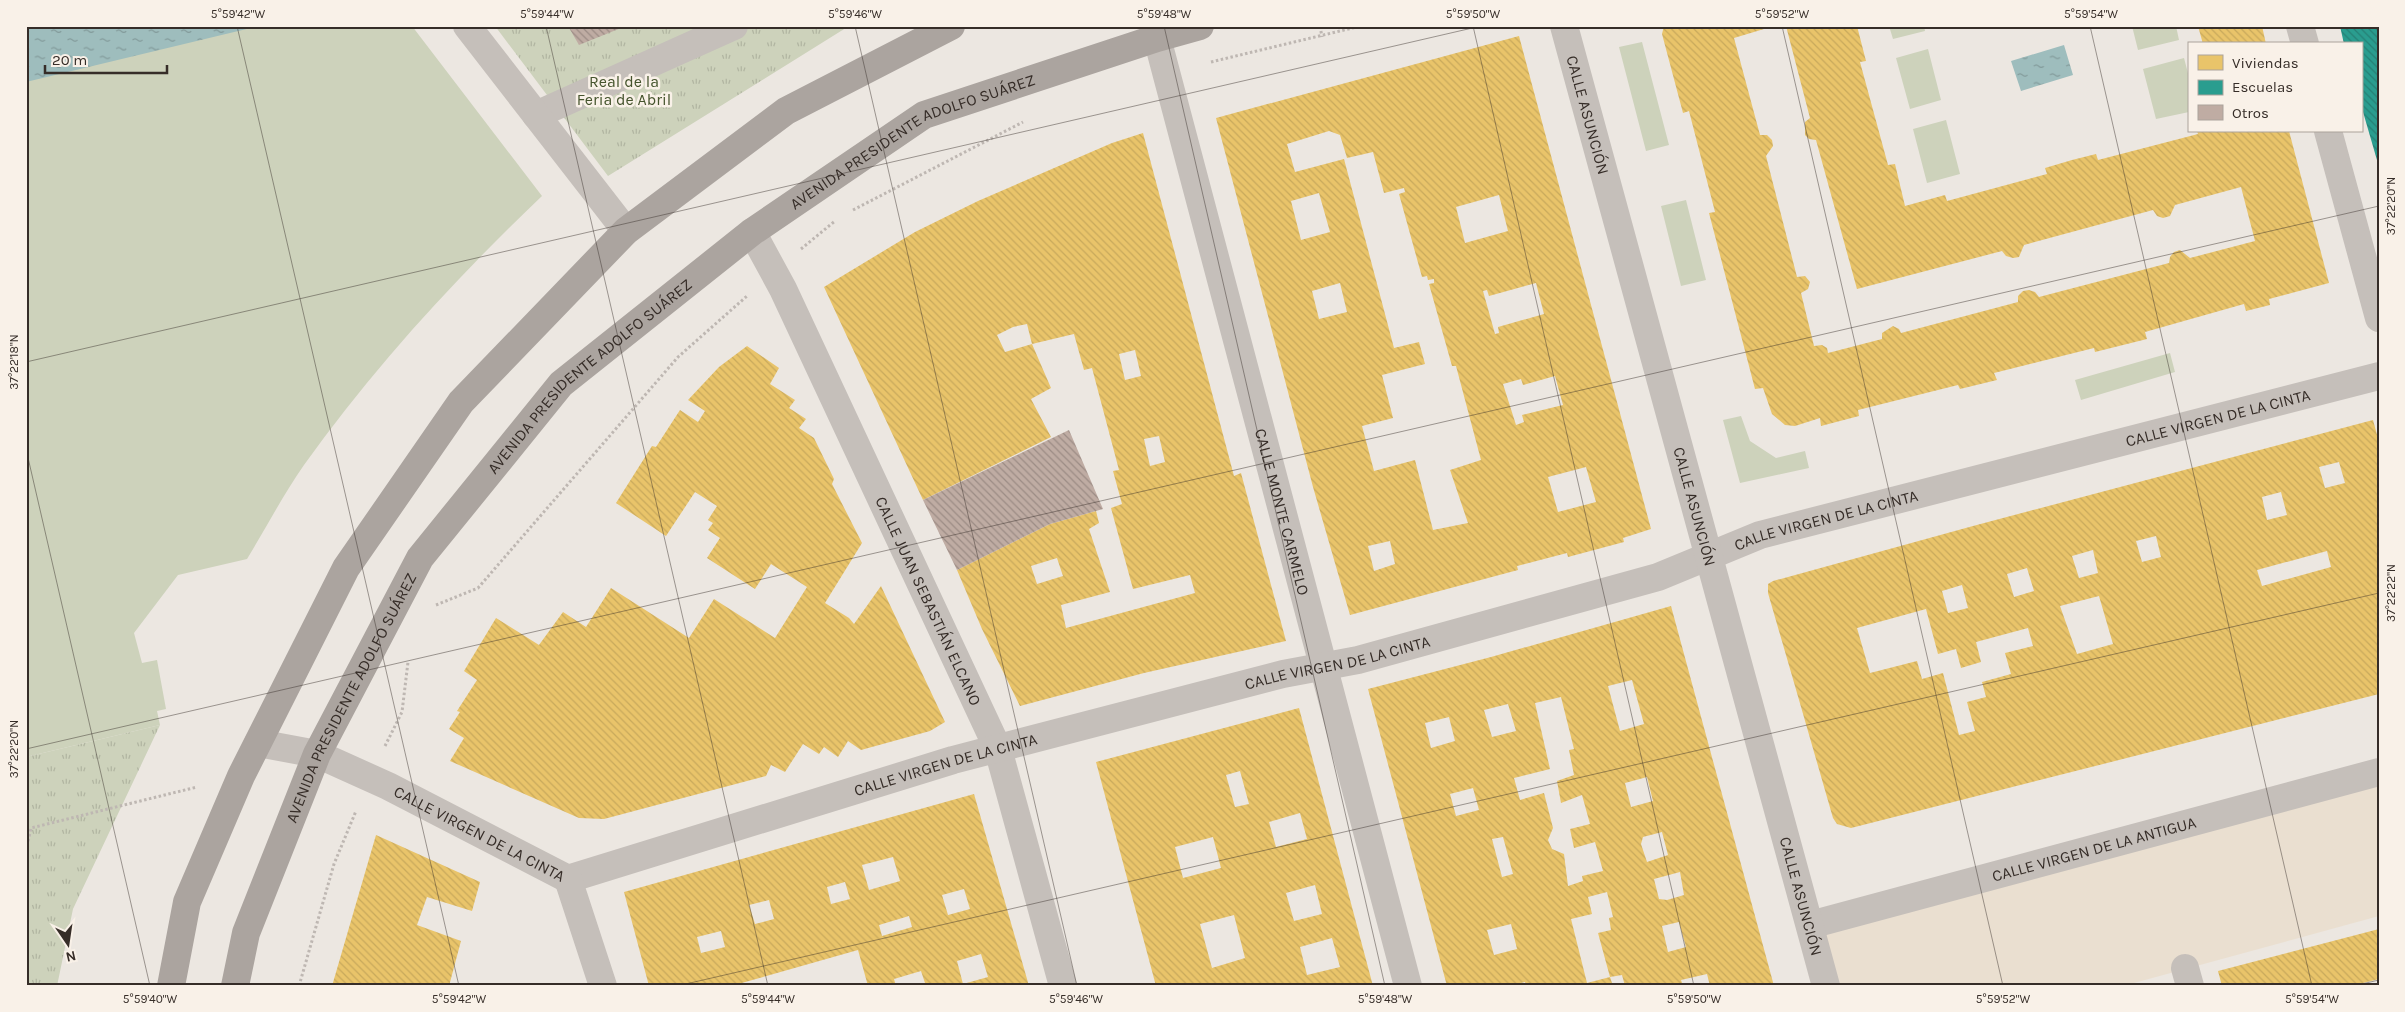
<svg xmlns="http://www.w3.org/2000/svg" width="2405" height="1012" font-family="Karla,sans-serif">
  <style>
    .green { fill: #cdd2bb }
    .park { fill: url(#park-tufts) }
    .plaza { fill: #eadfd0 }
    .water { fill: url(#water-ripples) }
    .homes { fill: url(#homes-back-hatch); fill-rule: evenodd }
    .schools { fill: url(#schools-back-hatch) }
    .building { fill: url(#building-back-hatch) }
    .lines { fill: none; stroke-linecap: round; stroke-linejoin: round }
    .path { stroke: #beb7b2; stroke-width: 3; stroke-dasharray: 2.5 2.5; stroke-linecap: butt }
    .pedestrian { stroke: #c5bfba; stroke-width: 28 }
    .minor { stroke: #c5bfba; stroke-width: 28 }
    .tertiary { stroke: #c5bfba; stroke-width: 28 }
    .primary { stroke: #aba49f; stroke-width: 28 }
    .ticks { fill: none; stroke: #362d28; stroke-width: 1; stroke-opacity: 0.45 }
    .labels { text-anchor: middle; stroke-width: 5; stroke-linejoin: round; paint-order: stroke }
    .park-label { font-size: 16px; fill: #45542d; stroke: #f9f1e8 }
    .street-label { font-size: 16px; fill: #362d28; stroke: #f9f1e8 }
    .neatline { fill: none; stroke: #362d28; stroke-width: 2 }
    .ticks-label { font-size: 12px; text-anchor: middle; fill: #362d28 }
  </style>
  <defs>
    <pattern id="park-tufts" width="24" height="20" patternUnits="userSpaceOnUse" patternTransform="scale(1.25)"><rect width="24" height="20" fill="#cdd2bb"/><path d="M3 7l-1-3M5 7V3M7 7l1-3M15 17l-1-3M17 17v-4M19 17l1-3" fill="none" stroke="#b1b5a1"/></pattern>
    <pattern id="water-ripples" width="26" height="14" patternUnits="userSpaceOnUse" patternTransform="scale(1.25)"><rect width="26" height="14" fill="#9ebdbd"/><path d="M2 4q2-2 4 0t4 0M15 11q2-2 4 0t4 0" fill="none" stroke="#829a9a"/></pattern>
    <pattern id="homes-back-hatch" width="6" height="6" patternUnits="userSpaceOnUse" patternTransform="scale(1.25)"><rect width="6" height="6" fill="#e9c46a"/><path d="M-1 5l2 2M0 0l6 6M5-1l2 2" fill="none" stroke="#c8a95c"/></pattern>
    <pattern id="schools-back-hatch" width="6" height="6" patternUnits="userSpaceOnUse" patternTransform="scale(1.25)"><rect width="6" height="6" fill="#2a9d8f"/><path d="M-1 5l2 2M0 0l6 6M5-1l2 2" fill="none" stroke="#258075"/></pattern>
    <pattern id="building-back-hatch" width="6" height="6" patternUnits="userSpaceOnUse" patternTransform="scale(1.25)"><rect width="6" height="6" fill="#bfaca3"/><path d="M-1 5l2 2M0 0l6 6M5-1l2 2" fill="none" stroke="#9c8c85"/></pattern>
  </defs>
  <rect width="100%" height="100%" fill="#ece7e1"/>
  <!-- green -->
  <path class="green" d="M 26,26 L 412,26 L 542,196 C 455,279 374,367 304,465 C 283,495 266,528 247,559 L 178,575 L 134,633 L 142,663 L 157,660 L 166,709 L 157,711 L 160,725 L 26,757 Z
    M 1889,26 L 1924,26 L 1925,31 L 1893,39 Z
    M 2132,26 L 2176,26 L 2179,40 L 2138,50 Z
    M 1642,42 L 1669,145 L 1646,151 L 1619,47 Z
    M 1928,49 L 1941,100 L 1910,109 L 1896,58 Z
    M 2184,58 L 2189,77 L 2189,112 L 2156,119 L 2143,69 Z
    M 1946,120 L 1960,174 L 1927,183 L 1913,129 Z
    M 1686,200 L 1706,280 L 1681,286 L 1661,206 Z
    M 2170,353 L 2175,372 L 2081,400 L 2075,380 Z
    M 1741,416 L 1750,441 L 1776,458 L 1805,451 L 1809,468 L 1740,483 L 1723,420 Z"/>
  <!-- park -->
  <path class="park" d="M 495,26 L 849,26 L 608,176 Z
    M 160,725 L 73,909 L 57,986 L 26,986 L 26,757 Z"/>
  <!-- plaza -->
  <path class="plaza" d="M 2379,772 L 2379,916 L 2123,986 L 1826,986 L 1810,925 Z"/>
  <!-- water -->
  <path class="water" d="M 26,26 L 259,26 L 26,82 Z
    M 2064,45 L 2073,75 L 2021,91 L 2011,61 Z"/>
  <!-- homes -->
  <path class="homes" d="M 1774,26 L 1734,38 L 1760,135 L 1767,135 L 1772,140 L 1773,146 L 1766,156 L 1797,277 L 1805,276 L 1810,282 L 1808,289 L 1801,293 L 1814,346 L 1822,345 L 1827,348 L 1828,353 L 1882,339 L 1882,333 L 1893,326 L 1899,329 L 1901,333 L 2018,302 L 2018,296 L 2023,291 L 2029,290 L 2035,292 L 2039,297 L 2169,263 L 2170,257 L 2174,252 L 2180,250 L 2190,258 L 2255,241 L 2241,187 L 2175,205 L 2170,216 L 2163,218 L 2157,216 L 2153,210 L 2024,245 L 2019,257 L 2013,258 L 2006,256 L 2002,251 L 1857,289 L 1816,140 L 1809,139 L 1805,135 L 1805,122 L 1810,118 L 1786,26 L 1857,26 L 1866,61 L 1860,62 L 1888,165 L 1895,164 L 1905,206 L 1945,195 L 1947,201 L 2047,174 L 2045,168 L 2072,160 L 2096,154 L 2098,160 L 2198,134 L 2197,131 L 2289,131 L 2329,283 L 2269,299 L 2270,305 L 2246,311 L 2244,304 L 2145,332 L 2147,339 L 2095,352 L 2094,348 L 1994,373 L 1997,380 L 1960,389 L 1958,385 L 1858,410 L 1859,416 L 1821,426 L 1820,418 L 1795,426 L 1785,425 L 1772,414 L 1763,388 L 1755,389 L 1709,213 L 1715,212 L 1689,111 L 1683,113 L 1662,34 L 1664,26 Z
    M 2198,26 L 2262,26 L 2266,44 L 2203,44 Z
    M 1519,36 L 1651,529 L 1623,538 L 1624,542 L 1568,557 L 1567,553 L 1517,566 L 1518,570 L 1350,615 L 1313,487 L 1216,118 ZM 1329,131 L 1340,135 L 1347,158 L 1373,152 L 1384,193 L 1404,188 L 1405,192 L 1399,194 L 1422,277 L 1427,276 L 1428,280 L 1434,279 L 1434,283 L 1429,284 L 1452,366 L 1456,366 L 1481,460 L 1450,470 L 1468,523 L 1433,530 L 1415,460 L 1374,471 L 1362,426 L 1393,418 L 1382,375 L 1425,364 L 1419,342 L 1394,348 L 1344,159 L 1295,172 L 1287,144 ZM 1319,193 L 1330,232 L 1301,240 L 1291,201 ZM 1499,195 L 1508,231 L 1465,243 L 1456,207 ZM 1340,283 L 1347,312 L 1319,319 L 1312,291 ZM 1536,283 L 1544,314 L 1498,327 L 1499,333 L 1495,334 L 1483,291 L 1487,290 L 1489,296 ZM 1555,376 L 1563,405 L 1522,415 L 1524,422 L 1516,425 L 1503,384 L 1521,379 L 1523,385 ZM 1586,467 L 1596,502 L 1558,512 L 1548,477 ZM 1390,541 L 1395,564 L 1374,571 L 1368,546 Z
    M 1143,133 L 1234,476 L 1241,473 L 1286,641 L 1144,673 L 1020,706 L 982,629 L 957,570 L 1050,524 L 1096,511 L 1099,523 L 1089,529 L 1110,592 L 1061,605 L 1066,628 L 1195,593 L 1190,575 L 1133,589 L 1111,508 L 1122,504 L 1113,471 L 1119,470 L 1092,368 L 1084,370 L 1074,334 L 1032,344 L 1027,324 L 1013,327 L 997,335 L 1005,352 L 1032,344 L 1051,388 L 1031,399 L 1051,437 L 923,500 L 824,287 L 915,232 L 978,201 L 1112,143 ZM 1135,350 L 1141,376 L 1125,380 L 1119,354 ZM 1159,436 L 1165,462 L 1150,466 L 1144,439 ZM 1057,558 L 1063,576 L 1037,584 L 1031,566 Z
    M 747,346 L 779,368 L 770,384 L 795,400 L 789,408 L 806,419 L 799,428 L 814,438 L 834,479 L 832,484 L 862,543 L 825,603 L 849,618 L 854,624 L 881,586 L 945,722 L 930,731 L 861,750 L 848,741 L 838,757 L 824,747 L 819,754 L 803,744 L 785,772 L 771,765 L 766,776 L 604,819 L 579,818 L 450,761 L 464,738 L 449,729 L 460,712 L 457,711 L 477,680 L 464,671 L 496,618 L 539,645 L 563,612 L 586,627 L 611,588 L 689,638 L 714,599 L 775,638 L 807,587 L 771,564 L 755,589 L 707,558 L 720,538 L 708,530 L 713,523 L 708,520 L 717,506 L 695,492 L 666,536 L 616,503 L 652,446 L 656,447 L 680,410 L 698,422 L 705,411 L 688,400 L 719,367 Z
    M 2373,420 L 2379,442 L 2379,694 L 1851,828 L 1837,824 L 1833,818 L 1797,693 L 1768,593 L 1768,584 L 1773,581 L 1973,526 ZM 2339,462 L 2345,483 L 2325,488 L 2319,467 ZM 2281,492 L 2287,515 L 2267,520 L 2262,497 ZM 2156,536 L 2161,557 L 2142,562 L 2136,541 ZM 2093,550 L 2098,573 L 2079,578 L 2072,556 ZM 2327,551 L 2331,567 L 2262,586 L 2257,570 ZM 2027,568 L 2034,591 L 2014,597 L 2007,574 ZM 1962,585 L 1968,608 L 1948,613 L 1942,591 ZM 2099,596 L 2113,644 L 2077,654 L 2060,606 ZM 1926,609 L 1938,654 L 1956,649 L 1961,668 L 1981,662 L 1976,642 L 2028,628 L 2033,646 L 2005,653 L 2011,674 L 1982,682 L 1986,697 L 1967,702 L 1975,731 L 1959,735 L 1943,673 L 1922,679 L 1917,661 L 1870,673 L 1857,628 Z
    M 1671,606 L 1774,986 L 1710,986 L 1707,974 L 1681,980 L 1683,986 L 1625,986 L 1622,975 L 1610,977 L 1598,933 L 1611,930 L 1609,918 L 1613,917 L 1607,892 L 1588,897 L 1592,914 L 1571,919 L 1587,983 L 1610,977 L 1613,986 L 1526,986 L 1525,982 L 1509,986 L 1447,986 L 1368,689 L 1491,657 ZM 1632,680 L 1644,724 L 1620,731 L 1608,686 ZM 1561,697 L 1574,749 L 1569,750 L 1574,775 L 1557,781 L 1561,803 L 1582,795 L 1590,824 L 1570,829 L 1574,848 L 1595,842 L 1603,871 L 1582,876 L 1583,881 L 1568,886 L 1564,854 L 1552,849 L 1548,840 L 1553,828 L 1544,793 L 1520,800 L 1514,778 L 1550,769 L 1535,703 ZM 1508,704 L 1516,731 L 1492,737 L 1484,710 ZM 1449,717 L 1455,741 L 1431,748 L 1425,723 ZM 1647,777 L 1653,801 L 1631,807 L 1625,783 ZM 1473,788 L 1479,810 L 1456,816 L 1450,794 ZM 1662,832 L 1668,855 L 1647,862 L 1641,844 L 1643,837 ZM 1503,837 L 1513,874 L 1502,877 L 1492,839 ZM 1680,872 L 1684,895 L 1667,900 L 1659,899 L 1654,879 ZM 1679,922 L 1686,947 L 1668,952 L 1662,926 ZM 1511,924 L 1517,949 L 1494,955 L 1487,930 Z
    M 1299,708 L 1373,986 L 1156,986 L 1096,762 ZM 1240,771 L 1249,804 L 1235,807 L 1226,775 ZM 1300,813 L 1307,839 L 1276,847 L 1269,822 ZM 1213,837 L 1221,868 L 1183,878 L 1175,847 ZM 1315,885 L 1322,914 L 1294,921 L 1286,893 ZM 1234,915 L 1245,958 L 1212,968 L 1200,924 ZM 1332,938 L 1340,967 L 1307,975 L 1300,947 Z
    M 974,794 L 1029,986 L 926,986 L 921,971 L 894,979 L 896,986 L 868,986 L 858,950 L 731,986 L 649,986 L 624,892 ZM 893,857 L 900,881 L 869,890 L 862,865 ZM 845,882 L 850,899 L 831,904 L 827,887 ZM 964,889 L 970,909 L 948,915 L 942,895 ZM 769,900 L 774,919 L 755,924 L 749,905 ZM 909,916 L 912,927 L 882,936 L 879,925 ZM 721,931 L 725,947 L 701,953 L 697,937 ZM 981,954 L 988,977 L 963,984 L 957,961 Z
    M 376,835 L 480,882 L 472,911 L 427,897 L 417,925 L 461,941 L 449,986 L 332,986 Z
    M 2379,929 L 2379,979 L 2351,986 L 2222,986 L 2218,971 Z"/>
  <!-- schools -->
  <path class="schools" d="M 2340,26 L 2379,26 L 2379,167 L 2361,105 L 2361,44 L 2344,44 Z"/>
  <!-- building -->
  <path class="building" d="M 568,26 L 626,26 L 579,45 Z
    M 1069,430 L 1103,509 L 1050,524 L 957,570 L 923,500 Z"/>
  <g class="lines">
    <!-- path -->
    <path class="path" d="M 1320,26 L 1322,37
      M 1211,62 L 1361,26
      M 853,210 L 1023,122
      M 801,249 L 835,221
      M 436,605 L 478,588 L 678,357 L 747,296
      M 385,746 L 402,712 L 408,662
      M 26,851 L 31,828 L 197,787
      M 299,986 L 334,864 L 356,811"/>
    <!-- pedestrian -->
    <path class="pedestrian" d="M 536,115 L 734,26
      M 2185,968 L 2190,986"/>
    <!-- minor -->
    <g class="minor">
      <path d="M 467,26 L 626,231"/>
      <path d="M 2300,26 L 2305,44"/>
      <path id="s1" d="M 1157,38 L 1408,986"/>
      <path d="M 2328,131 L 2379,318"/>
      <path id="s2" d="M 752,232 L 783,289 L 998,749 L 1063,986"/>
      <path id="s3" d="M 258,743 L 317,754 L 388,786 L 568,879 L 953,760 L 1283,674 L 1358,660 L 1658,577 L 1760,535 L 2379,376"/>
      <path d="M 568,879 L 603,986"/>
      <path id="s4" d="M 1810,925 L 2379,772"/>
    </g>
    <!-- tertiary -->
    <path class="tertiary" id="s5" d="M 1564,26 L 1826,986"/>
    <!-- primary -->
    <g class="primary">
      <path d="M 171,986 L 187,902 L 241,776 L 346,568 L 461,402 L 626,231 L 786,111 L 951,26"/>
      <path id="s6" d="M 235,986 L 246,933 L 317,754 L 420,558 L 561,384 L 752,232 L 924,115 L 1157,38 L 1200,26"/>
    </g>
  </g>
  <!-- ticks -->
  <path class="ticks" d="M 237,26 L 459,986M 546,26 L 768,986M 855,26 L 1077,986M 1164,26 L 1385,986M 1473,26 L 1694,986M 1782,26 L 2003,986M 2090,26 L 2312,986M 26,362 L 1481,26M 26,449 L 150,986M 26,749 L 2379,206M 677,986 L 2379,593M 2353,986 L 2379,980"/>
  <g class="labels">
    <!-- park labels -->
    <g class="park-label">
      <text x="624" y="87">Real de la<tspan x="624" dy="18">Feria de Abril</tspan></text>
    </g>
    <!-- street labels -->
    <g class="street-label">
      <text dy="6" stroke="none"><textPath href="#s5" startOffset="92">CALLE ASUNCIÓN</textPath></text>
      <text dy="6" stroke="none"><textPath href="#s6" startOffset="1122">AVENIDA PRESIDENTE ADOLFO SUÁREZ</textPath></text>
      <text dy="6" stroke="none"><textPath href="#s6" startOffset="718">AVENIDA PRESIDENTE ADOLFO SUÁREZ</textPath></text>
      <text dy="6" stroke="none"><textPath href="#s3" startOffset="2055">CALLE VIRGEN DE LA CINTA</textPath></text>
      <text dy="6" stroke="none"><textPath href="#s5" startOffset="498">CALLE ASUNCIÓN</textPath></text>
      <text dy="6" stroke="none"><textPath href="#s1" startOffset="490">CALLE MONTE CARMELO</textPath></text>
      <text dy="6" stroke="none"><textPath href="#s3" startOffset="1650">CALLE VIRGEN DE LA CINTA</textPath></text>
      <text dy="6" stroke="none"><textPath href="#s2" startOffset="409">CALLE JUAN SEBASTIÁN ELCANO</textPath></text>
      <text dy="6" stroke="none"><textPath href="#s3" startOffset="1140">CALLE VIRGEN DE LA CINTA</textPath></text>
      <text dy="6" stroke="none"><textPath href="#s6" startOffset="312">AVENIDA PRESIDENTE ADOLFO SUÁREZ</textPath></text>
      <text dy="6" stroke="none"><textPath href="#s3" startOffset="735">CALLE VIRGEN DE LA CINTA</textPath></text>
      <text dy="6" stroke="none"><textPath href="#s3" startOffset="241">CALLE VIRGEN DE LA CINTA</textPath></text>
      <text dy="6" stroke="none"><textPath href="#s4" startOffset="294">CALLE VIRGEN DE LA ANTIGUA</textPath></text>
      <text dy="6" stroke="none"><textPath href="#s5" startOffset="902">CALLE ASUNCIÓN</textPath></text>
    </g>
  </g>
  <!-- border -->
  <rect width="2405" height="1012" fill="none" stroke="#f9f1e8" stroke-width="55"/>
  <!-- legend -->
  <rect x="2188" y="42" width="175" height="90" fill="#f9f1e8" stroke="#aba39b"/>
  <rect x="2198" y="55" width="25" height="15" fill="#e9c46a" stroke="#aba39b"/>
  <text x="2232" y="68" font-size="15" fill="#362d28">Viviendas</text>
  <rect x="2198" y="80" width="25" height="15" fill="#2a9d8f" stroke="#aba39b"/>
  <text x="2232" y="92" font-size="15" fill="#362d28">Escuelas</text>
  <rect x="2198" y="105" width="25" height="15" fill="#bfaca3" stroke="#aba39b"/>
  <text x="2232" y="118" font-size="15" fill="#362d28">Otros</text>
  <!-- north arrow -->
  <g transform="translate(68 944) rotate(167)" stroke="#f9f1e8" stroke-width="4" paint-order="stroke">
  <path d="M0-4L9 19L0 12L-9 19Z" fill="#362d28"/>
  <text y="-8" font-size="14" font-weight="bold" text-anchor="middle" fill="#362d28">N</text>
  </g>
  <!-- scale -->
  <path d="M45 65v8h122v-8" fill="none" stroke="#362d28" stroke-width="2.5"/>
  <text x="52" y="65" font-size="15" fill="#362d28" stroke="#f9f1e8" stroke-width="4" paint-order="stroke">20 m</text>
  <rect x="28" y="28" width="2350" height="956" class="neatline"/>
  <g class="ticks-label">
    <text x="238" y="18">5°59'42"W</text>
    <text x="547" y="18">5°59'44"W</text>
    <text x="855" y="18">5°59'46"W</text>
    <text x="1164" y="18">5°59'48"W</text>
    <text x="1473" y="18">5°59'50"W</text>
    <text x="1782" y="18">5°59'52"W</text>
    <text x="2091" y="18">5°59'54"W</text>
    <text transform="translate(2391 206) rotate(-90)" y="4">37°22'20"N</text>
    <text transform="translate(14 362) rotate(-90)" y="4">37°22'18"N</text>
    <text transform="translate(2391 593) rotate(-90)" y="4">37°22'22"N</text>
    <text transform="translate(14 749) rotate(-90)" y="4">37°22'20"N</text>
    <text x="150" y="1003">5°59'40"W</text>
    <text x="459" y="1003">5°59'42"W</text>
    <text x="768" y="1003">5°59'44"W</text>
    <text x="1076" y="1003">5°59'46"W</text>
    <text x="1385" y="1003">5°59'48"W</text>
    <text x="1694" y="1003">5°59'50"W</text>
    <text x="2003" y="1003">5°59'52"W</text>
    <text x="2312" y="1003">5°59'54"W</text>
  </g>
</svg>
